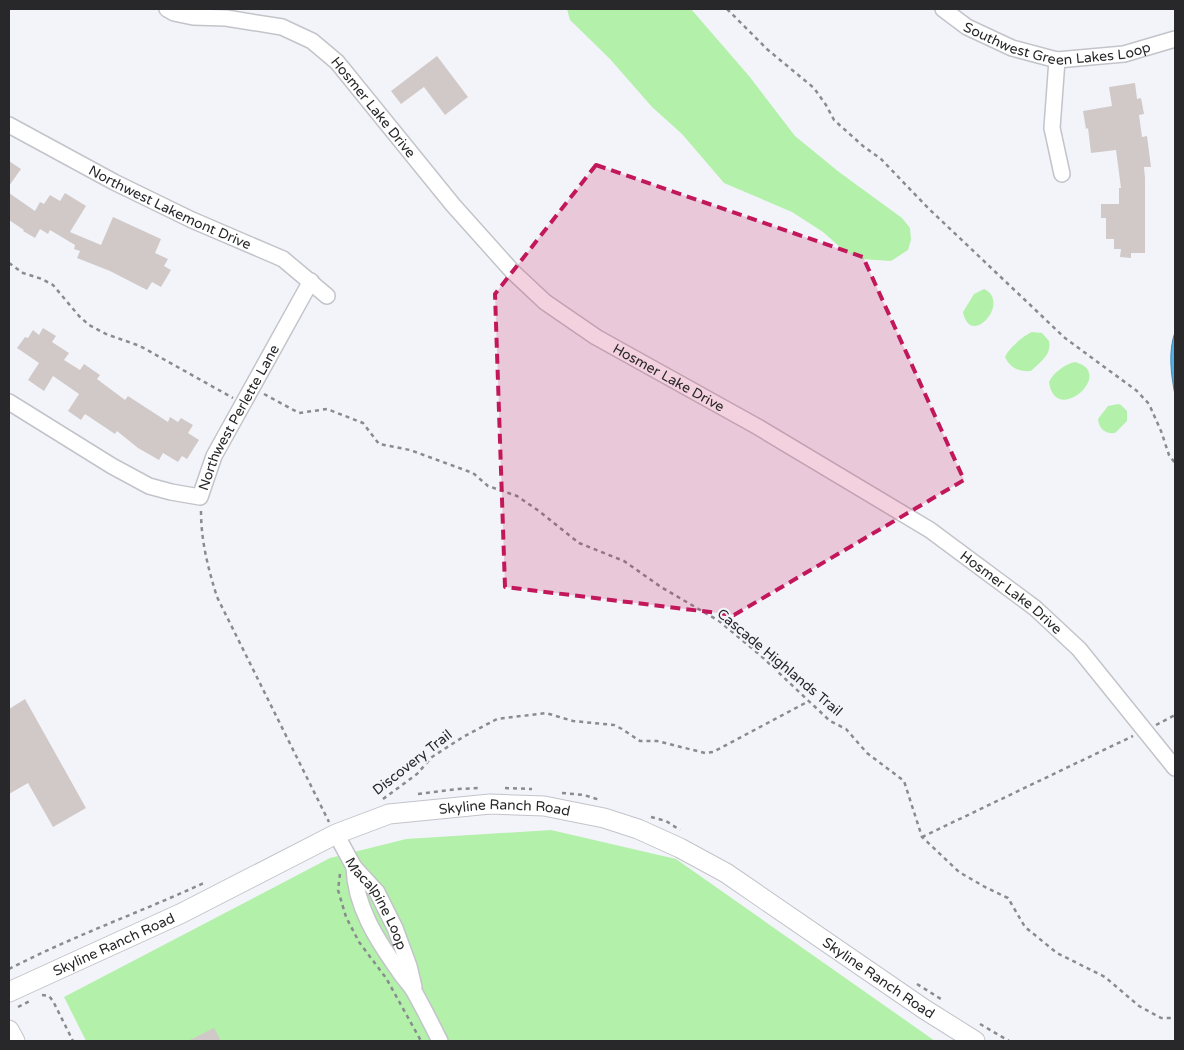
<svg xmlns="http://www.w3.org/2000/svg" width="1184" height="1050" font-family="'Varela Round',sans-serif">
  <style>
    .green { fill: #b3f0aa }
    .water { fill: #4eb2e8; stroke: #4389af }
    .building { fill: #d0c9c7 }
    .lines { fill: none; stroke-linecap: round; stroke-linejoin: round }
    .minor-casing { stroke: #c3c4ca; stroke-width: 18 }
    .tertiary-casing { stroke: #c3c4ca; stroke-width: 21 }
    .path { stroke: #8a8b8f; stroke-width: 2.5; stroke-dasharray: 4 4; stroke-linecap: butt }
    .minor { stroke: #fff; stroke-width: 15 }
    .tertiary { stroke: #fff; stroke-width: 19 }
    .marked { fill: #c2185b; fill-opacity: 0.2; stroke: #c2185b; stroke-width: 4; stroke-dasharray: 10 6; stroke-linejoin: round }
    .labels { text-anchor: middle; stroke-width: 4; stroke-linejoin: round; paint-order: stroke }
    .street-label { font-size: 14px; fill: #28282a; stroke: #f3f4fa }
  </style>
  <rect width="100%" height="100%" fill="#f3f4fa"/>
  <!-- green -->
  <path class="green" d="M 567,9 L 691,9 L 749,76 L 795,136 L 839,172 L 902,218 L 910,228 L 911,240 L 908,250 L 891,261 L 861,259 L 841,248 L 823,232 L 792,212 L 724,183 L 682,134 L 652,107 L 610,59 L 570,20 Z
    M 984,289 C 1012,302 970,349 963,312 L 974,294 Z
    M 1032,332 L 1042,333 L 1049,341 C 1052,355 1040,362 1031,371 C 1019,372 1010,368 1005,357 C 1008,349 1024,335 1032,332 Z
    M 1075,362 C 1117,373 1055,427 1049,382 C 1053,373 1065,364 1075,362 Z
    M 1118,404 L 1121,405 L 1127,411 L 1127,421 L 1115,433 C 1105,434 1099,429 1098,419 L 1108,406 Z
    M 551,830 L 676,859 L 935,1041 L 86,1041 L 64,997 L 330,858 L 406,839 Z"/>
  <!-- water -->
  <path class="water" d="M 1175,332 L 1175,395 C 1171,374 1168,352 1175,332 Z"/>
  <!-- building -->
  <path class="building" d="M 437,56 L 468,97 L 445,115 L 424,87 L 401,104 L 391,91 Z
    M 1135,83 L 1137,99 L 1141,98 L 1144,114 L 1139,115 L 1142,137 L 1147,136 L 1151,167 L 1144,167 L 1145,178 L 1145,253 L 1131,253 L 1131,258 L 1120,257 L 1121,249 L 1114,249 L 1114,239 L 1106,239 L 1106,218 L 1101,218 L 1101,204 L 1119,204 L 1119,188 L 1121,188 L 1116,150 L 1091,153 L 1088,128 L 1086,129 L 1083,111 L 1112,106 L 1109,87 Z
    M 9,161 L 21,169 L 9,186 Z
    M 9,193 L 35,211 L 40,202 L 44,204 L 50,195 L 60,201 L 65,193 L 86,206 L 70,232 L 101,245 L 113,217 L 161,239 L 155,253 L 168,259 L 164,266 L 171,270 L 161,287 L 152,282 L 147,290 L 110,271 L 77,258 L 80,251 L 74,249 L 75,245 L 50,230 L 48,234 L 40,229 L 35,238 L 23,231 L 24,230 L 9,220 Z
    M 43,328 L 56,336 L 52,342 L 69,353 L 64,360 L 80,370 L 84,364 L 100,375 L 97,379 L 125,400 L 128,396 L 168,422 L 170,417 L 178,422 L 181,418 L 193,425 L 188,433 L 199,440 L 187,459 L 182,456 L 178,462 L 163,453 L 159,460 L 138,448 L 117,431 L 115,434 L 85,414 L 81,420 L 68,411 L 79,394 L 53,376 L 44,391 L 28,380 L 39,363 L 17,348 L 25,337 L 28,338 L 33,330 L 39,335 Z
    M 25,699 L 86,808 L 53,827 L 28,783 L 9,794 L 9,709 Z
    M 214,1028 L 221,1041 L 188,1041 Z"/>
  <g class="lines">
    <!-- minor casing -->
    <g class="minor-casing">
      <g id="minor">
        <path id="s1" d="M 167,9 L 174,13 L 193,17 L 226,18 L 282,27 L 312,41 L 337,62 L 453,205 L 513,272 L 545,302 L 596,337 L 758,427 L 930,530 L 1035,608 L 1079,649 L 1175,768"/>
        <path id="s2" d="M 943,9 L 967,27 L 1012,48 L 1057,60 L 1124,54 L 1175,39"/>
        <path d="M 1057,60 L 1052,128 L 1062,174"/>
        <path id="s3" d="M 9,125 L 114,182 L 192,220 L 283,259 L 327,296"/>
        <path id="s4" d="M 9,402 L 112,466 L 149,486 L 171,492 L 200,497 L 214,456 L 311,281"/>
        <path id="s5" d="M 336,834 L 354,867 L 377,892 L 395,928 L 409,966 L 414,987"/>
        <path d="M 354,867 C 355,906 377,940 399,971 C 404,979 411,985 415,993 C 424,1009 432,1025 440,1041"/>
      </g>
    </g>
    <!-- tertiary casing -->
    <g class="tertiary-casing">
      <g id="tertiary">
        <path id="s6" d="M 9,992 L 182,913 L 336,834 L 389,814 L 490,804 L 544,806 L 604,818 L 638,829 L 680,848 L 726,873 L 924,1009 L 975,1041"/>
        <path d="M 9,1030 L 15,1041"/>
      </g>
    </g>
    <!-- path -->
    <path class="path" d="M 727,9 L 768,50 L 814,88 L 826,105 L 834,120 L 863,146 L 881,159 L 929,209 L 1006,282 L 1065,338 L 1137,391 L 1149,404 L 1161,431 L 1169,455 L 1175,463
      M 9,263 L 23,273 L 42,279 L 53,285 L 79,316 L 89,325 L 106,334 L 140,346 L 233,398
      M 264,394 L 299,413 L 327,409 L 363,423 L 379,444 L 410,450 L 473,473 L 488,486 L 517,496 L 539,511 L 579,543 L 624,561 L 661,587 L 719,621 L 760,655 L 830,721 L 846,729 L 867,753 L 904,781 L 922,837 L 959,872 L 985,887 L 1008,898 L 1025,927 L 1057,953 L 1105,977 L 1139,1006 L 1161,1018 L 1175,1018
      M 201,511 C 201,541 208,568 217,597 L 329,822
      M 1156,725 L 1175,715
      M 505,788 L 532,789
      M 562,793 L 584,795 L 600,800
      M 418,794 L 458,789 L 479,788
      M 383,799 L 417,774 L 432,757 L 463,737 L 497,719 L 546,713 L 573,721 L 614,725 L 622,729 L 640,741 L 657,741 L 705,753 L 713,752 L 809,701
      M 651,817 L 666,821 L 680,830
      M 922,837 L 1133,736
      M 340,874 L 338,890 L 346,917 L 359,942 L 386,978 L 421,1041
      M 9,969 C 73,936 141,912 206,882
      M 917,984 L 944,1001
      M 42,995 L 49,996 L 53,1001 L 73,1041
      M 18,1007 L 32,1000
      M 980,1024 L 1009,1041"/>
    <!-- minor -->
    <use href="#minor" class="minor"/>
    <!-- tertiary -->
    <use href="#tertiary" class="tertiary"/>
  </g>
  <!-- marked area -->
  <path class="marked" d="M 596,165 L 863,257 L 964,480 L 734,615 L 505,587 L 495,294 Z"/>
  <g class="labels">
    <!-- street labels -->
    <g class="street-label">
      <text dy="5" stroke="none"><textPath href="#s2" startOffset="124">Southwest Green Lakes Loop</textPath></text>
      <text dy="5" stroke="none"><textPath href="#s1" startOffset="241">Hosmer Lake Drive</textPath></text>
      <text dy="5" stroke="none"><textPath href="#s3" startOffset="181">Northwest Lakemont Drive</textPath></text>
      <text dy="5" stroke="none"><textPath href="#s1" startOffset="646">Hosmer Lake Drive</textPath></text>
      <text dy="5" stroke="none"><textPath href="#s4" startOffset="304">Northwest Perlette Lane</textPath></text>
      <text dy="5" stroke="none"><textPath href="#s1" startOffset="1051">Hosmer Lake Drive</textPath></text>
      <text transform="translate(780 662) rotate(40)" y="5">Cascade Highlands Trail</text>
      <text transform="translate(412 762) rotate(-38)" y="5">Discovery Trail</text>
      <text dy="5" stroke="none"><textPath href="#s6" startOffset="536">Skyline Ranch Road</textPath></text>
      <text dy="5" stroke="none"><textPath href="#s5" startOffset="81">Macalpine Loop</textPath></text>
      <text dy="5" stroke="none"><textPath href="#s6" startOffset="115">Skyline Ranch Road</textPath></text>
      <text dy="5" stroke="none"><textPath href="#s6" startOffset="956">Skyline Ranch Road</textPath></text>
    </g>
  </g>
  <!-- border -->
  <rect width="1184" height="1050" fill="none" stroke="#28282a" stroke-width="20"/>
</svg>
